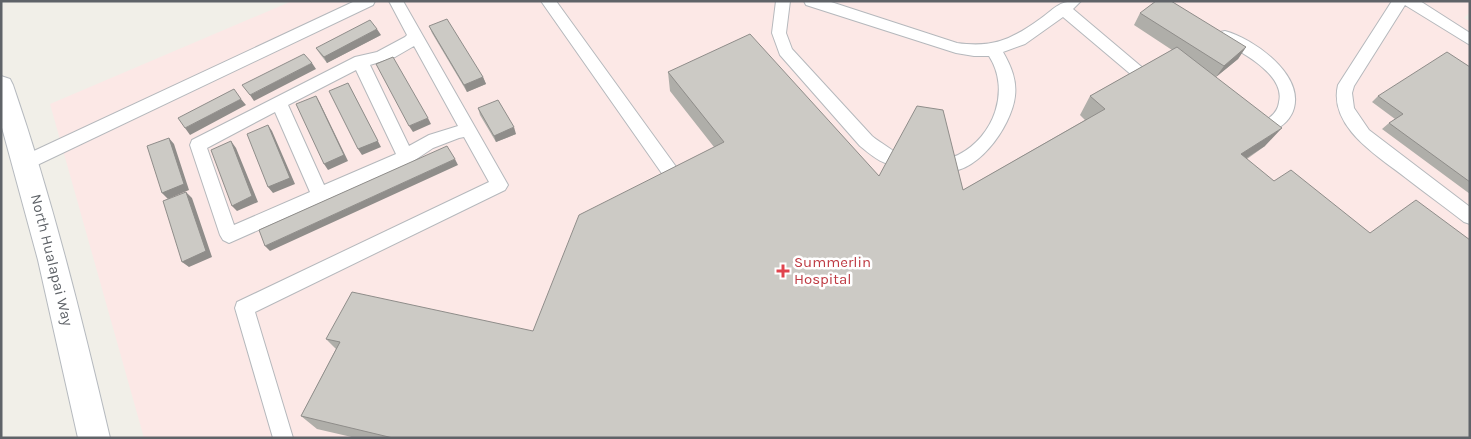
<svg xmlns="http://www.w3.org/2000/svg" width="1471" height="439" font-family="Karla,sans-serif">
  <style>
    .medical { fill: #fce8e6 }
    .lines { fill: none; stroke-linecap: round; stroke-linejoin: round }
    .lane-casing { stroke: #b5b8bc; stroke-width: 2 }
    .secondary-casing { stroke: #b6babf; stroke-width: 2 }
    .lane { fill: #fff; fill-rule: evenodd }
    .secondary { fill: #fff; fill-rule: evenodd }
    .wall { fill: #afaea9 }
    .shaded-wall { fill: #8f8d8a }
    .building { fill: #cccac5; stroke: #8f8d8a }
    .health-dot { fill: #e0444e; stroke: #fff; stroke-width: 2 }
    .labels { text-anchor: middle; stroke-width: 5; stroke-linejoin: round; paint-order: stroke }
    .street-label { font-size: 15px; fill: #5f6368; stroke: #fff }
    .health-label { font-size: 15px; fill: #be3a42; stroke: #fff; text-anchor: start }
  </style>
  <rect width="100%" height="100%" fill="#f1efe8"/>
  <!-- medical -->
  <path class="medical" d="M 292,1 L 1470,1 L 1470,12 L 1464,18 L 1470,21 L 1470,438 L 144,438 L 50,104 Z"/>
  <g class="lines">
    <!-- lane casing -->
    <g class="lane-casing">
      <path id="lane" d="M 355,1 L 375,1 L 373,5 L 33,167 L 27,169 L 21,167 L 19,162 L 21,157 Z
        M 389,1 L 403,1 L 508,185 L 505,190 L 255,312 L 293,438 L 273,438 L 235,308 L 237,302 L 489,182 L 464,137 L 459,138 L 433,148 L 412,162 L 229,243 L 223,240 L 220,235 L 190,145 L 192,140 L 355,57 L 377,52 L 405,37 L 407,35 ZM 414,46 L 458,126 L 429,135 L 409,146 L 370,65 L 395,57 ZM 356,70 L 396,154 L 324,185 L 288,105 ZM 275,112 L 310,192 L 234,225 L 207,148 Z
        M 541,1 L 556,1 L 682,175 L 684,180 L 682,185 L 676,187 L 670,185 Z
        M 776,1 L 790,1 L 786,33 L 792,49 L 872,136 C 880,143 897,151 901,159 L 899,164 C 885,168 870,154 860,146 L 780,55 L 772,33 Z
        M 804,1 L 828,1 L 957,43 C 992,48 1011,40 1040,19 C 1058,6 1058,1 1081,1 L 1073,9 L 1150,74 L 1153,78 L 1150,82 L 1145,84 L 1140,82 L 1063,17 L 1025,44 L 1003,52 C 1011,66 1017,80 1015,96 C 1012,126 974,181 939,170 L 937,165 L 939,160 C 945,158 952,158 958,155 C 994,137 1011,90 989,56 L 974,56 L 956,53 L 806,5 Z
        M 1392,1 L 1420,1 L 1470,33 L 1470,45 L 1405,5 L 1354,86 L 1352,93 L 1354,108 L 1369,130 L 1470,207 L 1470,224 L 1464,222 C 1445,207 1425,193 1406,178 C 1378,156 1328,127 1338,85 Z
        M 1225,31 C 1254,39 1303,74 1294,108 C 1291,119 1283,126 1273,131 C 1265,134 1256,137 1247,134 L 1245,130 L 1247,126 C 1254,124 1260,123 1266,120 C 1274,115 1278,110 1279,102 C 1286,74 1239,51 1220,40 L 1218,36 L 1220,32 Z"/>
    </g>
    <!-- secondary casing -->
    <g class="secondary-casing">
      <path id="secondary" d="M 1,76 L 10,79 L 13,85 C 53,201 82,319 110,438 L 78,438 L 38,260 L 1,124 Z"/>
    </g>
    <!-- lane -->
    <use href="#lane" class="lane"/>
    <!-- secondary -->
    <use href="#secondary" class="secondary"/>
  </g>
  <!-- wall -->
  <path class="wall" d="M 1140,13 L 1246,47 L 1238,59 L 1216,77 L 1265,146 L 1247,159 L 1470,438 L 356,438 L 317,429 L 301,416 L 336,349 L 326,339 L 533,331 L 714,147 L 670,91 L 668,72 L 879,176 L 963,190 L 1085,120 L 1080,115 L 1090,96 L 1172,50 L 1134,25 Z
    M 429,26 L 483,77 L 486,84 L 467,92 L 432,33 Z
    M 381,35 L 327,63 L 320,54 L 316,48 Z
    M 1470,67 L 1470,194 L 1382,129 L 1389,123 L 1395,119 L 1372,102 L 1378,96 Z
    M 478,108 L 516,134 L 496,142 L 480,115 Z"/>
  <!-- shaded-wall -->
  <path class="shaded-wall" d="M 377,29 L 381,35 L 327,63 L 324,57 Z
    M 1246,47 L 1238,59 L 1216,77 L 1224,66 Z
    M 312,63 L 316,69 L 254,101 L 250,95 Z
    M 483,77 L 486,84 L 467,92 L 464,85 Z
    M 348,83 L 381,147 L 362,155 L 358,149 Z
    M 316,96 L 320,103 L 348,161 L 328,170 L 324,164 Z
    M 241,99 L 246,105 L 190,135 L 185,128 Z
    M 428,118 L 431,124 L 413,132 L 409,126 Z
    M 268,125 L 272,131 L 295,184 L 273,193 L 268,187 Z
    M 514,127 L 516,134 L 496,142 L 494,136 Z
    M 1282,128 L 1265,146 L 1225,172 L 1241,154 Z
    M 169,138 L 174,144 L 189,190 L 168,199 L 162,193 Z
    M 231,141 L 236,148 L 258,202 L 237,211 L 232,206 Z
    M 455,159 L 458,165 L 270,251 L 265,246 Z
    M 186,192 L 192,198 L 212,257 L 189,267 L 182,262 Z"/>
  <!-- building -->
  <path class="building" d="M 1156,1 L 1171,1 L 1246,47 L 1224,66 L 1140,13 Z
    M 447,19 L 483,77 L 464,85 L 429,26 Z
    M 370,20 L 377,29 L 324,57 L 316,48 Z
    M 750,34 L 879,176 L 917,106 L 943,110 L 963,190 L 1105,109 L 1090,96 L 1177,47 L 1282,128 L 1241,154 L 1274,181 L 1291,170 L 1370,233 L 1416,200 L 1470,240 L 1470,438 L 393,438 L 301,416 L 340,342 L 326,339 L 352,292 L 533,331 L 579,215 L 724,142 L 668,72 Z
    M 1447,52 L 1470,67 L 1470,182 L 1389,123 L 1403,114 L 1378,96 Z
    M 304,54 L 312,63 L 250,95 L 242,85 Z
    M 393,57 L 428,118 L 409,126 L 376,64 Z
    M 348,83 L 378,141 L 358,149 L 329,91 Z
    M 234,89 L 241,99 L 185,128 L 178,118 Z
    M 316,96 L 344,155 L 324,164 L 296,104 Z
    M 498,100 L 514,127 L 494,136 L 478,108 Z
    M 268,125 L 290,178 L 268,187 L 247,134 Z
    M 169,138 L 184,184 L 162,193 L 147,146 Z
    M 231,141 L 252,196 L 232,206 L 211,150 Z
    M 447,146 L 455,159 L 265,246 L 259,230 Z
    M 186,192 L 206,251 L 182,262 L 163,201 Z"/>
  <!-- markers -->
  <path class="health-dot" d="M780.5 263.5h5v5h5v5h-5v5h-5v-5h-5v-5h5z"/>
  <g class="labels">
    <!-- street labels -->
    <g class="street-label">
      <text transform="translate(52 260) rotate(76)" y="5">North Hualapai Way</text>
    </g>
    <!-- health labels -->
    <g class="health-label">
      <text x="794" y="267">Summerlin<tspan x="794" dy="17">Hospital</tspan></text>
    </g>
  </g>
  <!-- border -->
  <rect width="1471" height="439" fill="none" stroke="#5f6368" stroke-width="5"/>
</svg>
